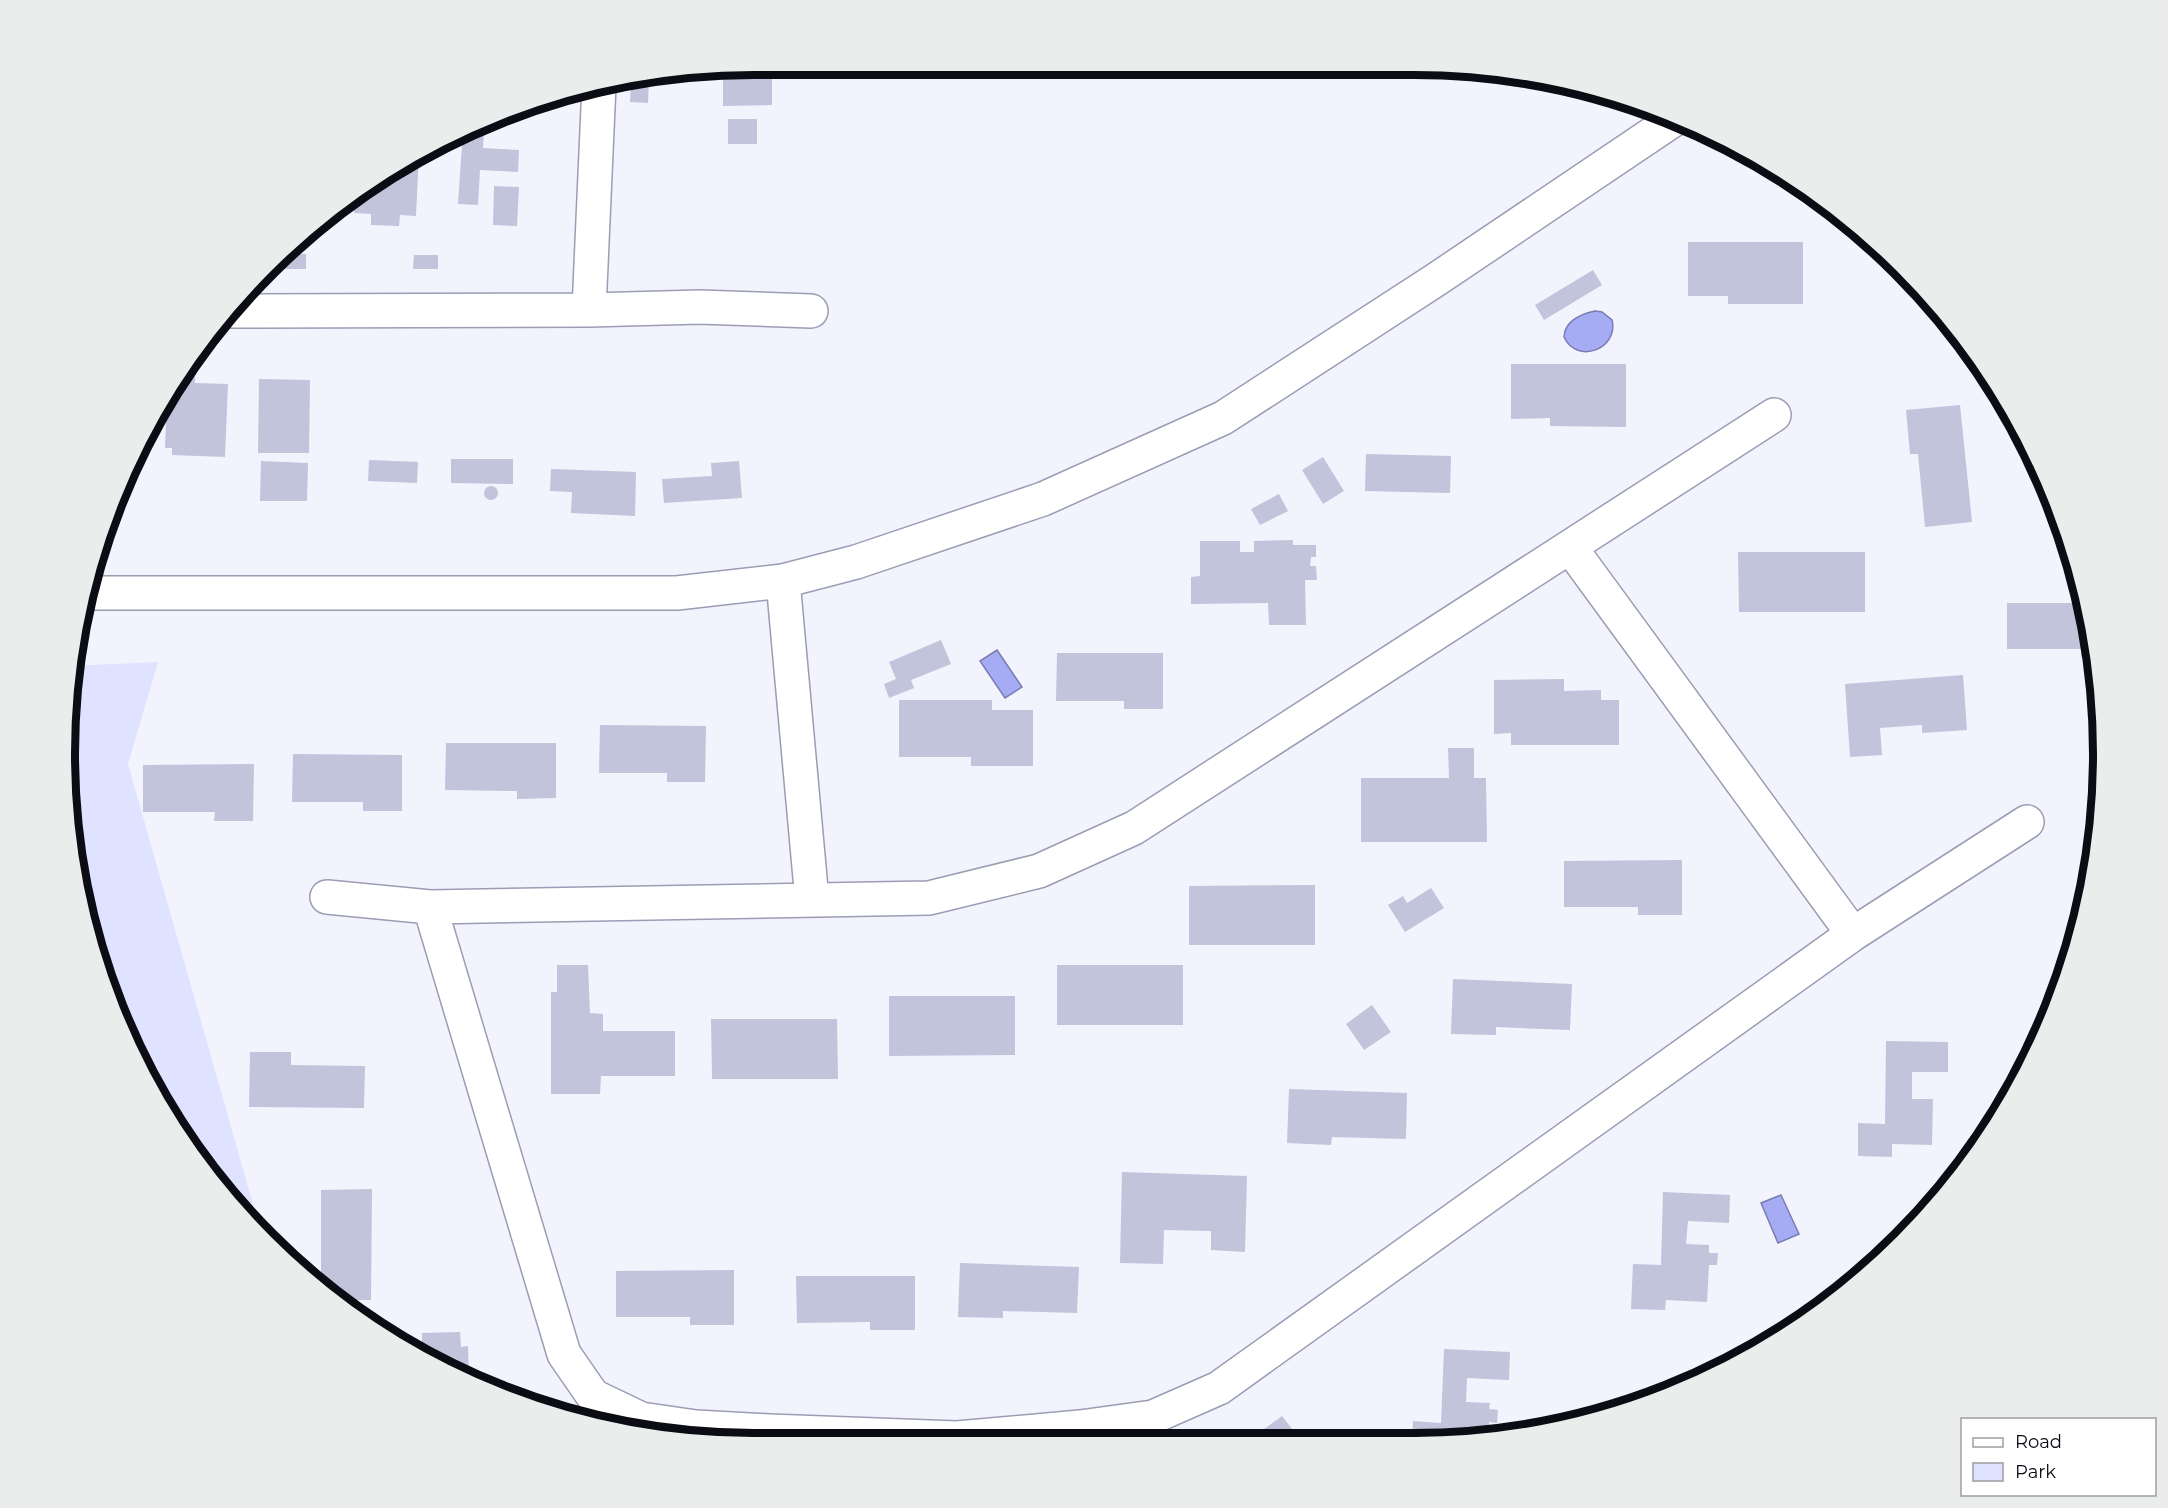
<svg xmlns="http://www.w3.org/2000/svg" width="2168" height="1508" font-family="Montserrat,sans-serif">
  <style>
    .green { fill: #dfe3ff }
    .water { fill: #a6acf4; stroke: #787cb1; stroke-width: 1.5 }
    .building { fill: #c1c4db }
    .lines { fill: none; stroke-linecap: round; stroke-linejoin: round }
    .minor-casing { stroke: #9a9db4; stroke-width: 36 }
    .tertiary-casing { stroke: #9a9db4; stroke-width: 36 }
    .minor { stroke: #fff; stroke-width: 33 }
    .tertiary { stroke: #fff; stroke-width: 33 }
    .rim { fill: none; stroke: #0b0c14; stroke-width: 8 }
  </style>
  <rect width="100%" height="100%" fill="#f2f3fd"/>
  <!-- green -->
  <path class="green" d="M 158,662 L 128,764 L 262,1236 L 181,1137 L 136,1059 L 78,888 L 65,754 L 70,666 Z"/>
  <!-- water -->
  <path class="water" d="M 1595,311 L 1602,312 L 1612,320 C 1619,349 1577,365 1564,337 C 1565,320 1581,314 1595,311 Z
    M 997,650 L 1022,687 L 1005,698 L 980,661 Z
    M 1781,1195 L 1799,1234 L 1778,1243 L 1761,1203 Z"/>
  <!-- building -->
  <path class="building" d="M 754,65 L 772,65 L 772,105 L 723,106 L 723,69 Z
    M 649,79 L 648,103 L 630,102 L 631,81 Z
    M 728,119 L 757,119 L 757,144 L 728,144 Z
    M 468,128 L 484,130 L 483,148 L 519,150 L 518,172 L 480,170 L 478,205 L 458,204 L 463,130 Z
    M 419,153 L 416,216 L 400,215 L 399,226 L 371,225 L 371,214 L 354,213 L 354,195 L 371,181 Z
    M 494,186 L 519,187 L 517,226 L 493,225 Z
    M 1688,242 L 1803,242 L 1803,304 L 1728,304 L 1728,296 L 1688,296 Z
    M 288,254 L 306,254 L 306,269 L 279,269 L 279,262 Z
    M 414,255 L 438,255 L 438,269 L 413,269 Z
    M 1593,270 L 1602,285 L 1544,320 L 1535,305 Z
    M 1511,364 L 1626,364 L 1626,427 L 1550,426 L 1550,418 L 1511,419 Z
    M 185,375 L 195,375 L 195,383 L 228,384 L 225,457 L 172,455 L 172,448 L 165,448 L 167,396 L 179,378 Z
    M 259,379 L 310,380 L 309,453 L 258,453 Z
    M 1960,405 L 1972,522 L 1925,527 L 1918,454 L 1910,454 L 1906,410 Z
    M 1366,454 L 1451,456 L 1450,493 L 1365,491 Z
    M 1323,457 L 1344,491 L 1323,504 L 1302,470 Z
    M 132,459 L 132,483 L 121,483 Z
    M 451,459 L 513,459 L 513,484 L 451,483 Z
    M 369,460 L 418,462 L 417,483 L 368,481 Z
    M 261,461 L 308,463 L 307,501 L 260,501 Z
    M 739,461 L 742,498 L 664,503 L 662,479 L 712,476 L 711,463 Z
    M 551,469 L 636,472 L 635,516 L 571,513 L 572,492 L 550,491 Z
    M484 493a7 7 0 1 1 14 0a7 7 0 1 1-14 0Z
    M 1279,494 L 1288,511 L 1260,525 L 1251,509 Z
    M 1293,540 L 1293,545 L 1316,545 L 1316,557 L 1311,557 L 1310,566 L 1316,566 L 1317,580 L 1305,580 L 1306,625 L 1269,625 L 1268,603 L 1191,604 L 1191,577 L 1200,576 L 1200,541 L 1240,541 L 1240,552 L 1254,552 L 1254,541 Z
    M 1738,552 L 1865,552 L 1865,612 L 1739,612 Z
    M 2007,603 L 2085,603 L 2090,620 L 2094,657 L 2081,657 L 2081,649 L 2007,649 Z
    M 941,640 L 951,664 L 911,680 L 914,688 L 889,698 L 884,684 L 896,679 L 889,662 Z
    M 1057,653 L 1163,653 L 1163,709 L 1124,709 L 1124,701 L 1056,701 Z
    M 1963,675 L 1967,730 L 1922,733 L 1922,725 L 1880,728 L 1882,755 L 1850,757 L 1845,684 Z
    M 1564,679 L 1564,691 L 1601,690 L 1601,700 L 1619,700 L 1619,745 L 1511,745 L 1511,733 L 1494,734 L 1494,680 Z
    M 899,700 L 992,700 L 992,710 L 1033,710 L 1033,766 L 971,766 L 971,757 L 899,757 Z
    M 600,725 L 706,726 L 705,782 L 667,782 L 667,773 L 599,773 Z
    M 446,743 L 556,743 L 556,798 L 517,799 L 517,791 L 445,790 Z
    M 1448,748 L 1474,748 L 1474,778 L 1486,778 L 1487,842 L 1361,842 L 1361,778 L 1449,778 Z
    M 293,754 L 402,755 L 402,811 L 363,811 L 363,802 L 292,802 Z
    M 254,764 L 253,821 L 214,821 L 215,812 L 143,812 L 143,765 Z
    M 1682,860 L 1682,915 L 1638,915 L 1638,907 L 1564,907 L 1564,861 Z
    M 1315,885 L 1315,945 L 1189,945 L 1189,886 Z
    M 1431,888 L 1444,908 L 1405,932 L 1388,905 L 1403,896 L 1407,903 Z
    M 557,965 L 588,965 L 590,1013 L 603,1014 L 603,1031 L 675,1031 L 675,1076 L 601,1076 L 600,1094 L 551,1094 L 551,992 L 557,992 Z
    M 1057,965 L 1183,965 L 1183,1025 L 1057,1025 Z
    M 1453,979 L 1572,984 L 1570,1030 L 1496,1027 L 1496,1035 L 1451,1034 Z
    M 889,996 L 1015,996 L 1015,1055 L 889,1056 Z
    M 1372,1005 L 1391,1032 L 1364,1050 L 1346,1024 Z
    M 711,1019 L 837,1019 L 838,1079 L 712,1079 Z
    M 1886,1041 L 1948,1042 L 1948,1072 L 1912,1072 L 1912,1099 L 1933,1099 L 1932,1145 L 1892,1144 L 1892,1157 L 1858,1156 L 1858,1123 L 1885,1124 Z
    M 250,1052 L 291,1052 L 291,1065 L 365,1066 L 364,1108 L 249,1107 Z
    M 1289,1089 L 1407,1093 L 1406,1139 L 1332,1137 L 1331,1145 L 1287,1143 Z
    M 1122,1172 L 1247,1176 L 1245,1252 L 1211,1250 L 1211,1231 L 1164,1230 L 1163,1264 L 1120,1263 Z
    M 372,1189 L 371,1300 L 337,1300 L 321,1286 L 321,1190 Z
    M 1663,1192 L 1730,1195 L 1729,1223 L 1688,1221 L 1686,1244 L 1709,1245 L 1709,1253 L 1718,1253 L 1717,1265 L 1709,1265 L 1707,1302 L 1666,1300 L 1665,1310 L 1631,1309 L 1633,1264 L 1661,1265 Z
    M 960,1263 L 1079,1267 L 1077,1313 L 1003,1311 L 1003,1318 L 958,1317 Z
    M 734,1270 L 734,1325 L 690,1325 L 690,1317 L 616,1317 L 616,1271 Z
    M 796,1276 L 915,1276 L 915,1330 L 870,1330 L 870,1322 L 797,1323 Z
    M 460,1332 L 461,1347 L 468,1346 L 469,1380 L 402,1344 L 422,1344 L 422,1333 Z
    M 1444,1349 L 1510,1352 L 1509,1380 L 1467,1378 L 1466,1402 L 1490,1403 L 1489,1409 L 1498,1410 L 1497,1423 L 1489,1422 L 1488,1436 L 1412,1443 L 1413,1421 L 1441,1423 Z
    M 1282,1416 L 1303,1443 L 1245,1443 Z"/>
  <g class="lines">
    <!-- minor casing -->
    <g class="minor-casing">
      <path id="minor" d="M 589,310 L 599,85
        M 227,311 L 589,310 L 700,307 L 811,311
        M 1570,547 L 1853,934
        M 783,581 L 812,900
        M 327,897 L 430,907 L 929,898 L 1039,871 L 1134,828 L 1774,415
        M 430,907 L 564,1354 L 593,1396 L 641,1419 L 696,1427 L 769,1431 L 957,1438 L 1080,1427 L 1153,1417 L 1219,1388 L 1853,934 L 2027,822"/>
    </g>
    <!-- tertiary casing -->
    <g class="tertiary-casing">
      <path id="tertiary" d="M 90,593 L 677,593 L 783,581 L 856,562 L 1043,499 L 1223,418 L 1437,279 L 1673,120"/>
    </g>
    <!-- minor -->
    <use href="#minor" class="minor"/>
    <!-- tertiary -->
    <use href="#tertiary" class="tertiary"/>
  </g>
  <!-- crop -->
  <path d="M0 0H2168V1508H0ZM754 75H1414A679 679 0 0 1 2093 754V754A679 679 0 0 1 1414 1433H754A679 679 0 0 1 75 754V754A679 679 0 0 1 754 75Z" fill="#ebecec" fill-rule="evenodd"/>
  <path class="rim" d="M754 75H1414A679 679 0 0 1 2093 754V754A679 679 0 0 1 1414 1433H754A679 679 0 0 1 75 754V754A679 679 0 0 1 754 75Z"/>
  <!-- legend -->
  <rect x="1961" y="1418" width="195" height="78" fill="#ffffff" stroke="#9d9ea1" stroke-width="1.5"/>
  <rect x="1973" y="1438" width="30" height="9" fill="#ffffff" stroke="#9d9ea1" stroke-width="1.5"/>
  <text x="2015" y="1448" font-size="18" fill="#0b0c14">Road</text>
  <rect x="1973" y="1463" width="30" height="18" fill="#dfe3ff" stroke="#9d9ea1" stroke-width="1.5"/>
  <text x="2015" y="1478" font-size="18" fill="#0b0c14">Park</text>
</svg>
